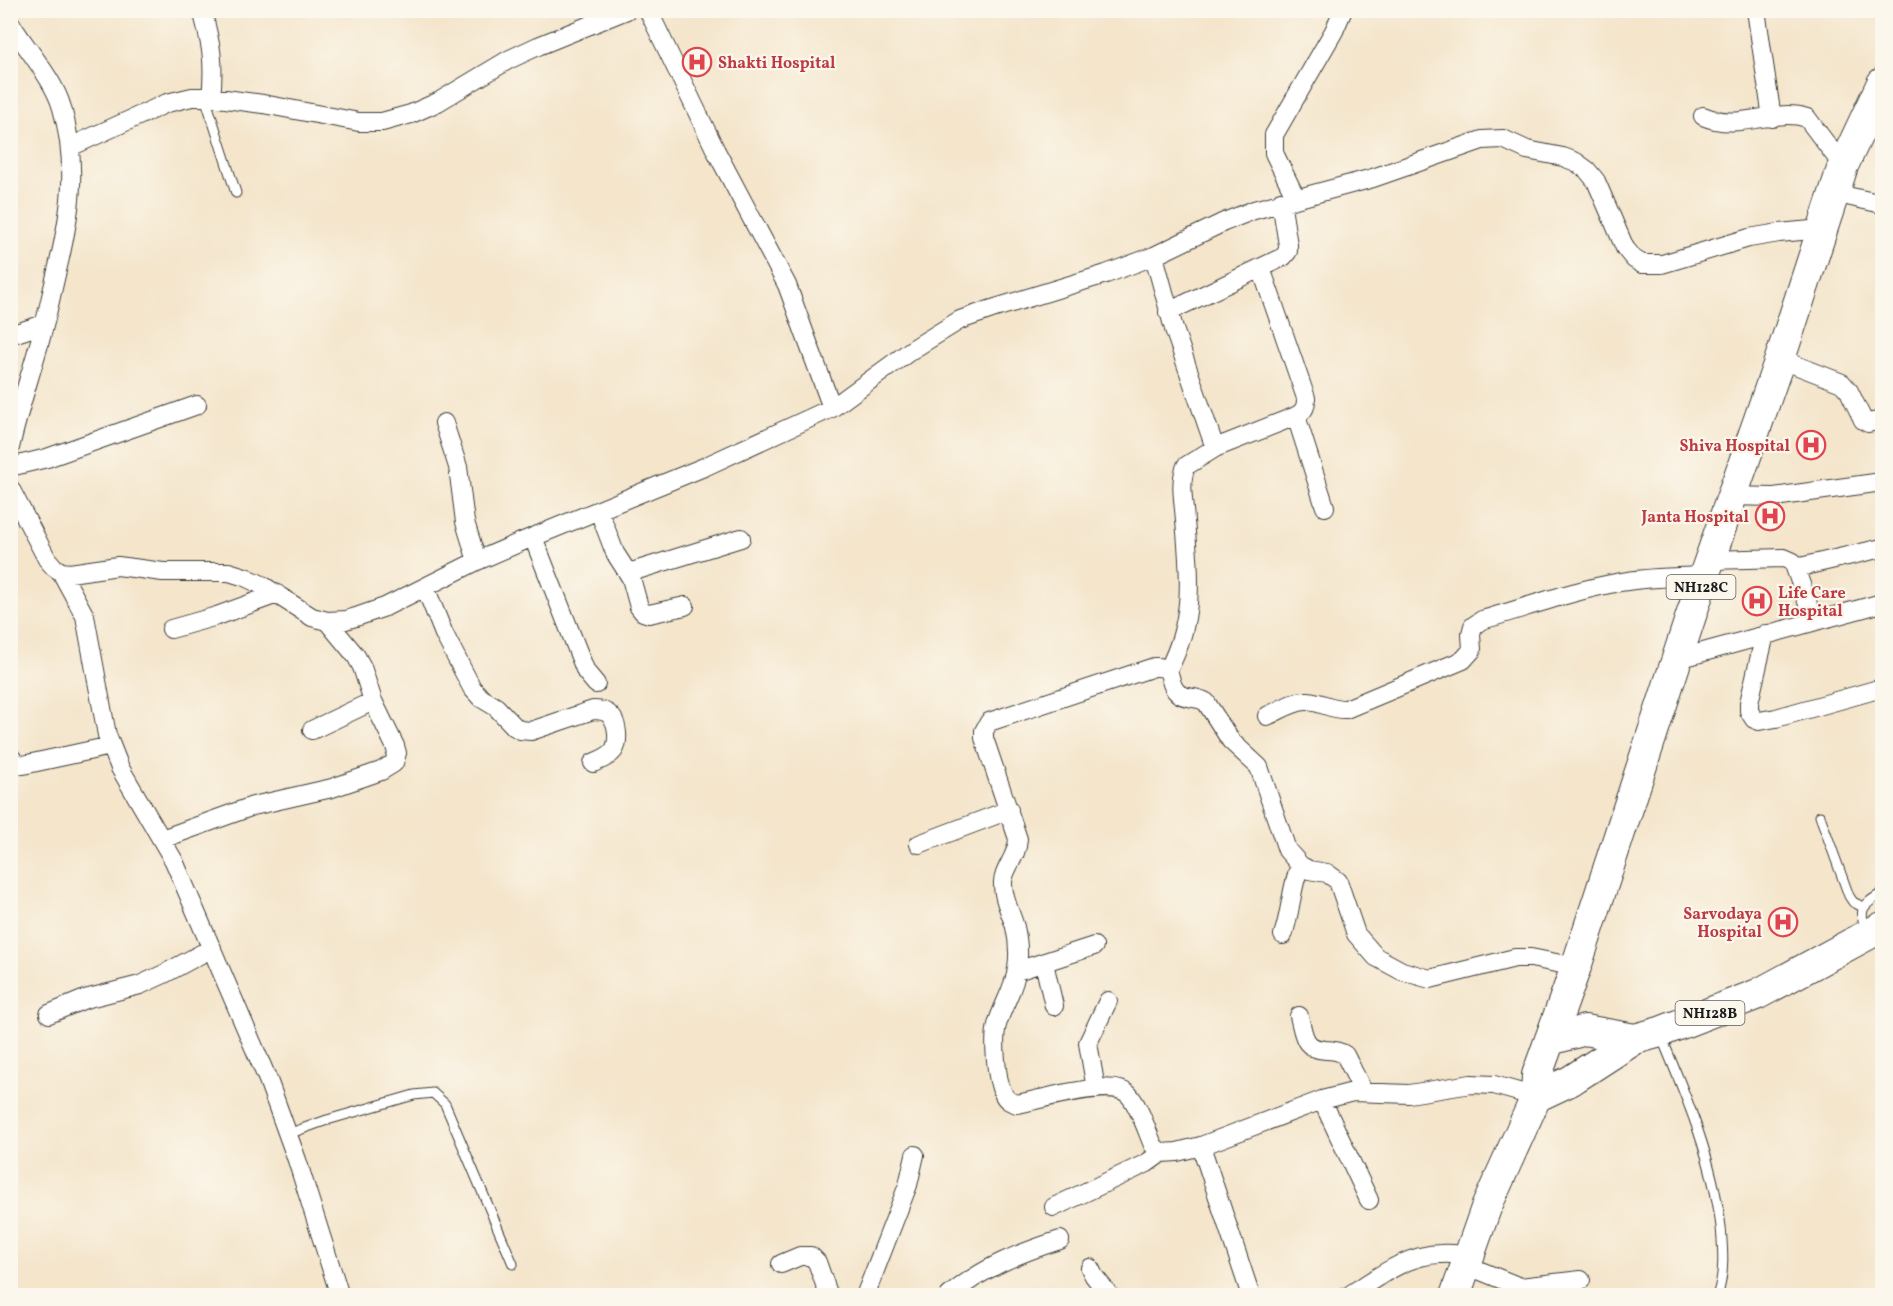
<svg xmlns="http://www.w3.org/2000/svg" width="1893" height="1306" font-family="Vollkorn,serif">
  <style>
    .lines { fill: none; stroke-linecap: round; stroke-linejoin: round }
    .service-casing { stroke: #3c3a36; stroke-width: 11 }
    .minor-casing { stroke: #3c3a36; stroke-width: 20 }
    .trunk-casing { stroke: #3c3a36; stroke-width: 32 }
    .service { stroke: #fff; stroke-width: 9 }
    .minor { stroke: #fff; stroke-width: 18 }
    .trunk { stroke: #fff; stroke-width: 30 }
    .labels { text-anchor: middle; stroke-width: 4.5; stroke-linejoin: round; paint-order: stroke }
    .shield { fill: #fbf7ec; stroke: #5f5e5a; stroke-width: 1.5 }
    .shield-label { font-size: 15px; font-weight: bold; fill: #1c1c1c }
    .health-label { font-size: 16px; font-weight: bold; fill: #be3a42; stroke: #fbf7ec; text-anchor: end }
  </style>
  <rect width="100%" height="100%" fill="#fbf7ec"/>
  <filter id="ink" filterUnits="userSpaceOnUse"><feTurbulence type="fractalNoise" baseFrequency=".0167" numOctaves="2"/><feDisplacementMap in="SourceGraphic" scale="12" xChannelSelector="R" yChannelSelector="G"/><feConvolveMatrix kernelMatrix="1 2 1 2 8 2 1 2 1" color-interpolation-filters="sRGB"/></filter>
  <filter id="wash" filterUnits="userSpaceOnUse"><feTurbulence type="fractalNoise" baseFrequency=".008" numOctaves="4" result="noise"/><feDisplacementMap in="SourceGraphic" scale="24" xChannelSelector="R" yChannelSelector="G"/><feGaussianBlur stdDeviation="1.35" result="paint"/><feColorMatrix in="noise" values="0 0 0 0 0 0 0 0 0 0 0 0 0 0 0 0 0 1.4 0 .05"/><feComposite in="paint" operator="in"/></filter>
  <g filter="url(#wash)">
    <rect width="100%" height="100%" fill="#f4e5cb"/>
  </g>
  <g filter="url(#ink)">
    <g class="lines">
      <!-- service casing -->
      <g class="service-casing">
        <path id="service" d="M 205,97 L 236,193
          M 1820,816 L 1849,896 L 1853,902 L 1863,907
          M 1867,930 C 1856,909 1865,904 1882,893
          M 1661,1036 C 1687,1098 1713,1160 1721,1227 C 1723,1250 1725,1274 1717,1296
          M 288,1134 L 327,1120 L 414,1095 L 433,1093 L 445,1104 L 513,1264"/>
      </g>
      <!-- minor casing -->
      <g class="minor-casing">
        <path id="minor" d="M 202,10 C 211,44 215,62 211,97
          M 648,10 L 716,151 L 787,285 L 832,408
          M 1756,10 L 1772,118
          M 10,22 C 26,49 54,79 62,108 C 79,168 70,217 56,275 C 50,300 45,326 37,351 C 28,383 17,415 10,448
          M 1703,116 C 1739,132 1774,107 1807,118 L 1843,166
          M 70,147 L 167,103 L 192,97 L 211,97 L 263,104 L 359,122 L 382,122 L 411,114 L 438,102 L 508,60 L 538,46 L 627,10
          M 1834,193 L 1882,204
          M 1296,198 L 1274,153 L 1274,135 L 1334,31 L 1343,10
          M 1154,256 L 1174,329 L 1215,448
          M 1168,312 L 1283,257 L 1288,251 L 1288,245 L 1281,201
          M 10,335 L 44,324
          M 1780,359 L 1842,383 L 1849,391 L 1863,420 L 1868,423 L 1882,420
          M 1296,416 L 1325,507
          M 444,423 L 458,467 L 465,522 L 477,561
          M 10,467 L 47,458 L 197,405
          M 10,488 L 47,559 L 54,567 L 61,572 L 70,573 L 118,566 L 163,572 L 229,572 L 245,577 L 262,585 L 312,617 L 327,621 L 346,620 L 359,616 L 385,607 L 477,561 L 521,542 L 704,467 L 832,408 L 913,349 L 960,320 L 992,309 L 1106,274 L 1154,256 L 1224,222 L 1254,210 L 1373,178 L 1482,140 L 1503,139 L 1527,150 L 1563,157 L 1576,162 L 1587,170 L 1596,181 L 1625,248 L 1634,259 L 1642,264 L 1662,264 L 1749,238 L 1779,233 L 1822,229
          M 1731,496 L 1774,497 L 1882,482
          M 599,511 L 615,553 L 631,578 L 639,607 L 643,612 L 649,614 L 685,606
          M 533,537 L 586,672 L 596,684
          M 1710,560 L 1784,558 L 1793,562 L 1814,621
          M 1796,568 L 1882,548
          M 61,572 L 85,616 L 107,735 L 120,768 L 174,861 L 268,1080 L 297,1160 L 340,1296
          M 628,573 L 741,538
          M 425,587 L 444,634 L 472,688 L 481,698 L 496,707 L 515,727 L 520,730 L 531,731 L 593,710 C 600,710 607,711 611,716 C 618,724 619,742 614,750 C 609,757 600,760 593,763
          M 171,629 L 217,616 L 277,594
          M 1765,634 L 1749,703 L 1749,711 L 1754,719 L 1759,721 L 1776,718 L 1882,688
          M 1678,659 L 1882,603
          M 1168,670 C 1195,619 1190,576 1185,521 C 1184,503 1179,483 1186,466 L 1215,448 L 1296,416 C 1304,411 1306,408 1306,398 L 1261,268
          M 1267,716 C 1279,711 1294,700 1308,701 C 1322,702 1332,710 1346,709 L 1463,660 L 1472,650 L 1471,634 L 1473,626 L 1482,620 C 1528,607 1574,590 1621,582 C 1648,577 1676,577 1704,576
          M 312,730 L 373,701
          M 10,756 L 16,763 L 23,765 L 111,746
          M 162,839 L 253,806 L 332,788 L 381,771 L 394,763 L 397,753 L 395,746 L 373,701 L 362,667 L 356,656 L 327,621
          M 919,844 L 1009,810
          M 1283,935 C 1291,912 1291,888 1300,865
          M 1044,963 L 1054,1006
          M 1017,971 L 1094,946
          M 49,1014 L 85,999 L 140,985 L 164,974 L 212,948
          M 1299,1016 C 1304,1035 1303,1049 1326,1050 C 1334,1050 1339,1051 1345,1055 L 1363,1091
          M 1096,1089 L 1088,1043 L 1108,1001
          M 1536,1097 L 1494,1085 L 1471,1084 L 1409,1094 L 1353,1092 L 1322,1100 L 1201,1146 L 1177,1152 L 1161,1153 L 1153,1145 C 1147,1131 1139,1106 1129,1095 C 1113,1077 1041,1100 1017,1104 C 1010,1102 1006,1100 1003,1093 C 996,1079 993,1040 997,1025 C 1002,1006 1015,988 1017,968 C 1019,955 1018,940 1015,927 C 1011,913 1002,897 1003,882 C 1004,867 1017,858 1018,839 L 984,738 L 984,731 L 989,722 L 1154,667 C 1177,666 1165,682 1178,693 C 1185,699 1197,696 1206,702 L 1231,741 L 1259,767 L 1287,850 L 1300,865 L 1309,870 L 1327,873 L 1338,881 L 1356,934 L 1376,957 L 1402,971 L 1430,979 L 1515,958 L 1531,958 L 1576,967
          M 1322,1100 L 1369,1200
          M 1201,1146 L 1251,1296
          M 1054,1207 L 1147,1163 L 1161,1153
          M 781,1264 L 800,1256 L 811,1256 L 817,1262 L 829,1296
          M 1466,1265 L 1520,1287 L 1581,1280
          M 1090,1268 L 1094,1276 L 1110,1296
          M 865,1296 L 908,1185 L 915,1155
          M 949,1296 C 982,1268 1019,1253 1060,1240
          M 1348,1296 C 1375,1279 1407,1254 1441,1254 C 1450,1253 1460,1255 1469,1256"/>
      </g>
      <!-- trunk casing -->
      <g class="trunk-casing">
        <path id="trunk" d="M 1550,1040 L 1585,1030 L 1635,1039
          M 1536,1097 L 1570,1081 L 1635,1039 L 1660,1032 L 1758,994 L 1882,927
          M 1455,1296 L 1486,1208 L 1536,1097 L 1537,1075 L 1576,967 L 1704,576 L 1780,359 L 1843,166 L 1882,83"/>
      </g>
      <!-- service -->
      <use href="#service" class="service"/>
      <!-- minor -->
      <use href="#minor" class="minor"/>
      <!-- trunk -->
      <use href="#trunk" class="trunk"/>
    </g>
  </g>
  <!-- icons -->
  <defs>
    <g id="hospital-ring" transform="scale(1.5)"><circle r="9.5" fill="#fbf7ec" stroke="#e0444e" stroke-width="1.5"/><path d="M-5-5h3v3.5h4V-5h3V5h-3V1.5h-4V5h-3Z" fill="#e0444e"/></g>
  </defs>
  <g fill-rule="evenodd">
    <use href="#hospital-ring" x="697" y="62"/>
    <use href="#hospital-ring" x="1811" y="445"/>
    <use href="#hospital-ring" x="1770" y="516"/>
    <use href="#hospital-ring" x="1757" y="601"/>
    <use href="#hospital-ring" x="1783" y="922"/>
  </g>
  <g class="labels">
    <!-- shield labels -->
    <g class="shield">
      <rect x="1666.5" y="575" width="69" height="24" rx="4.5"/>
      <rect x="1675.5" y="1001" width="69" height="24" rx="4.5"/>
    </g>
    <g class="shield-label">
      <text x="1701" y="592">NH128C</text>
      <text x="1710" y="1018">NH128B</text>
    </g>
    <!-- health labels -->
    <g class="health-label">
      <text x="718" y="68" text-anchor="start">Shakti Hospital</text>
      <text x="1790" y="451">Shiva Hospital</text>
      <text x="1749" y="522">Janta Hospital</text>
      <text x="1778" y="598" text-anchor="start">Life Care<tspan x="1778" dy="18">Hospital</tspan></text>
      <text x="1762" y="919">Sarvodaya<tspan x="1762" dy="18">Hospital</tspan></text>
    </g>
  </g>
  <!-- margin -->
  <rect width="1893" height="1306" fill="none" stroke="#fbf7ec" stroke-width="36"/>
</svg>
